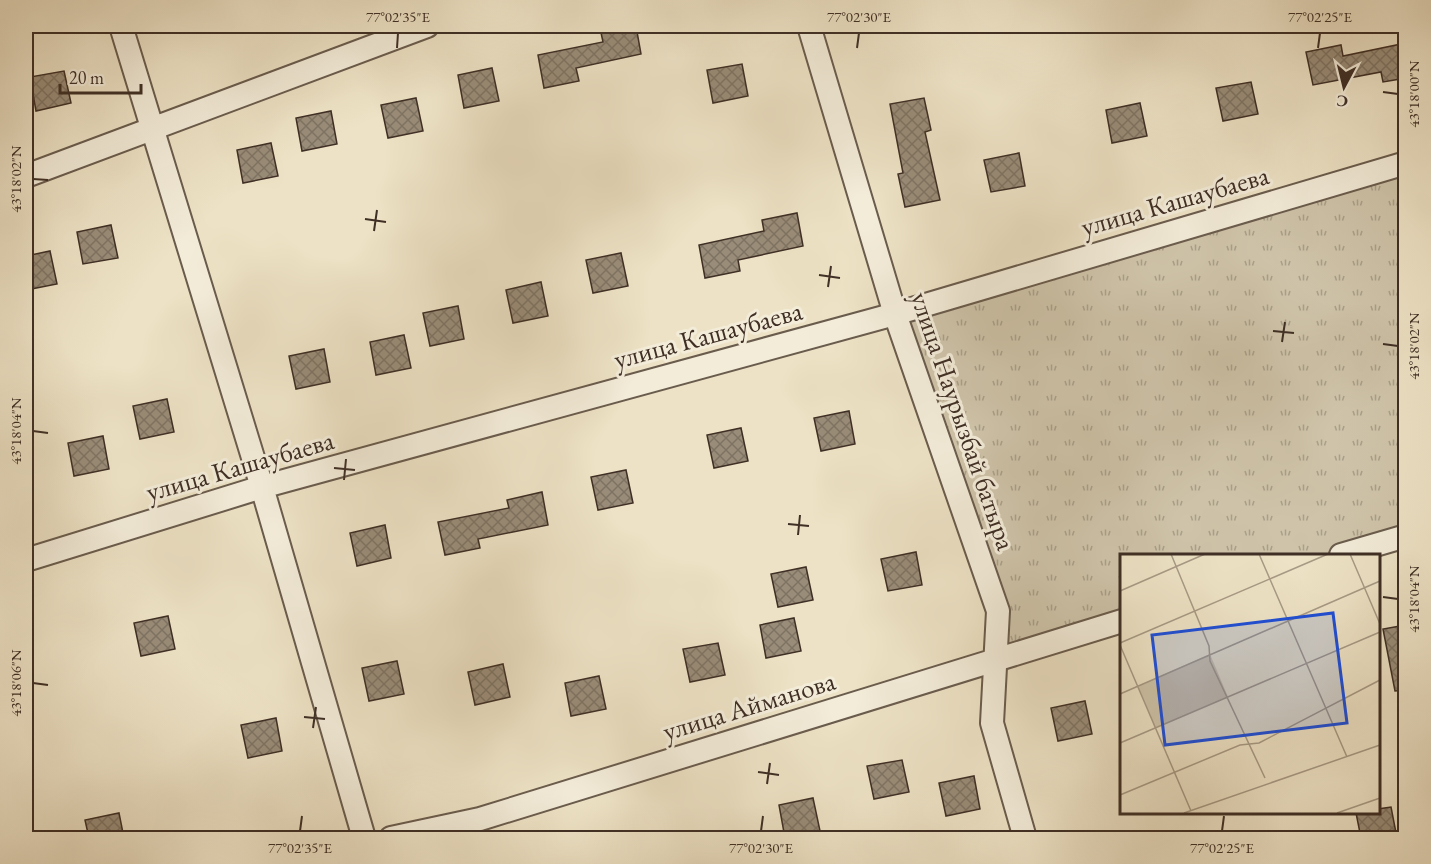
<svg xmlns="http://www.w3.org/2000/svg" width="1431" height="864" font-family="'EB Garamond',serif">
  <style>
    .grass { fill: url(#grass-tufts); stroke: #877a68; stroke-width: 1.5 }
    .building { fill: url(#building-cross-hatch); stroke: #3f2f25; stroke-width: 1.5 }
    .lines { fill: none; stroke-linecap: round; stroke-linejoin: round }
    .minor-casing { stroke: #6a5c4d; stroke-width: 26 }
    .minor { stroke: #f3ecd9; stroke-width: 22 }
    .ticks { fill: none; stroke: #3f2f25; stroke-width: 2 }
    .labels { text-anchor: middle; stroke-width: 6; stroke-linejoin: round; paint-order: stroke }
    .street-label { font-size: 27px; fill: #3f2f25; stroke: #f3ecd9 }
    .inset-road { fill: none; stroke: #a79a85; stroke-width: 1.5 }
    .view { fill: #1d4ed8; fill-opacity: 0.15; stroke: #1d4ed8; stroke-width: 3 }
    .inset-edge { fill: none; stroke: #3f2f25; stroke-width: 3 }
    .neatline { fill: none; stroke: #3f2f25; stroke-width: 2 }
    .ticks-label { font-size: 15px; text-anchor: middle; fill: #3f2f25 }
  </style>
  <defs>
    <pattern id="grass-tufts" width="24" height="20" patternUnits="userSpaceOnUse" patternTransform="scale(1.5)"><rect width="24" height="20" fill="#cfc4aa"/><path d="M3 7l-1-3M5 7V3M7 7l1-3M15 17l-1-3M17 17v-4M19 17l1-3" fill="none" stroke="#a9a08a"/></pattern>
    <pattern id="building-cross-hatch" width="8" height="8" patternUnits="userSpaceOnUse" patternTransform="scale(1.5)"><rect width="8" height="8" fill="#998c78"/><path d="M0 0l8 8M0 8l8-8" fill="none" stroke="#7e7362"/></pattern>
  </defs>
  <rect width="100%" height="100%" fill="#ede2c5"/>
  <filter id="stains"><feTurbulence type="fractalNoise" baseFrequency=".00333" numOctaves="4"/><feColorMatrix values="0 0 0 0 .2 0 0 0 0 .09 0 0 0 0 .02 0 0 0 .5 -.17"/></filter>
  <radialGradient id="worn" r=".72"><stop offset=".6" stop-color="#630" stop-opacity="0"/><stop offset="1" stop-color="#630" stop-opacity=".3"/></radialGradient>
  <!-- grass -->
  <path class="grass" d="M 1405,163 L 1405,536 L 1341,555 L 1122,555 L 1122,621 L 996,659 L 998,611 L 895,314 Z"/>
  <!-- building -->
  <path class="building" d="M 615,26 L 636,26 L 641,54 L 576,68 L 579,81 L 544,88 L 538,55 L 603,42 L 600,28 Z
    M 1406,43 L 1406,78 L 1383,82 L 1381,72 L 1313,85 L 1306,52 L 1341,45 L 1343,56 Z
    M 742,64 L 748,96 L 713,103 L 707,70 Z
    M 492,68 L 499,101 L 464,108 L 458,75 Z
    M 64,71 L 71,103 L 36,111 L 30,77 Z
    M 1251,82 L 1258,114 L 1223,121 L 1216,88 Z
    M 416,98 L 423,131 L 388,138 L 381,105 Z
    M 924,98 L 931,130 L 925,132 L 940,200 L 905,207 L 898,174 L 903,173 L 890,104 Z
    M 1140,103 L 1147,136 L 1112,143 L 1106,110 Z
    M 331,111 L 337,144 L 302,151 L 296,118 Z
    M 271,143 L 278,176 L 243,183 L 237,150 Z
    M 1019,153 L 1025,186 L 991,192 L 984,160 Z
    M 797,213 L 803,246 L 738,260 L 740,271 L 705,278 L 699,245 L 764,231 L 762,220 Z
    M 111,225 L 118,258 L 83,264 L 77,232 Z
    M 50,251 L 57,284 L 26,290 L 26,256 Z
    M 621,253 L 628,286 L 593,293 L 586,260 Z
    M 541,282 L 548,316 L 513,323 L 506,290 Z
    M 458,306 L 464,339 L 430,346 L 423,313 Z
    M 404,335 L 411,368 L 376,375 L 370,342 Z
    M 324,349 L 330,382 L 296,389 L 289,356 Z
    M 167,399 L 174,432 L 140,439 L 133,406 Z
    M 849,411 L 855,444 L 821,451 L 814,418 Z
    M 741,428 L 748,461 L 714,468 L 707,435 Z
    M 103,436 L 109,469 L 74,476 L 68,443 Z
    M 626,470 L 633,503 L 598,510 L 591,477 Z
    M 542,492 L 548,525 L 478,539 L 480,548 L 445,555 L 438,522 L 509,508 L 507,500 Z
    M 385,525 L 391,558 L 357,566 L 350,533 Z
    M 916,552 L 922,585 L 888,591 L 881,559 Z
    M 806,567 L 813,600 L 778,607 L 771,574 Z
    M 168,616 L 175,649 L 141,656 L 134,623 Z
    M 794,618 L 801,651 L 766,658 L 760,625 Z
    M 1406,625 L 1406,690 L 1395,691 L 1383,629 Z
    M 718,643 L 725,675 L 690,682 L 683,649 Z
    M 397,661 L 404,694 L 369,701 L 362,668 Z
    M 503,664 L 510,697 L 475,705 L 468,672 Z
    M 599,676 L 606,709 L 571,716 L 565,683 Z
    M 1085,701 L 1092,734 L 1058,741 L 1051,708 Z
    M 276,718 L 282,751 L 248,758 L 241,725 Z
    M 902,760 L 909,792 L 874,799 L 867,766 Z
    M 974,776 L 980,809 L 946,816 L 939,783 Z
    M 813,798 L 820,831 L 785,838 L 779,805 Z
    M 1391,807 L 1397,838 L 1361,838 L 1356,813 L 1378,812 L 1378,809 Z
    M 119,813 L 124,838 L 89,838 L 85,820 Z"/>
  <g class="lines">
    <!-- minor casing -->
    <g class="minor-casing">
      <path id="minor" d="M 121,26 L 262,487 L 364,838
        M 809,26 L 895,314 L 998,611 L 992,723 L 1025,838
        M 26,176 L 427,26
        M 1341,555 L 1406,536
        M 26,560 L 262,487 L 895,314 L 1406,163
        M 391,838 L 480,819 L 1122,621"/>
    </g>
    <!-- minor -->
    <use href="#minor" class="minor"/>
  </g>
  <!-- ticks -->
  <path class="ticks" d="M 397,48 L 398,33M 857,48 L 859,33M 1318,48 L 1320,33M 1383,92 L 1398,94M 33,179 L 48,180M 365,219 L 386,222M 374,231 L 377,210M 819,275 L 840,278M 828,287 L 831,266M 1273,331 L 1294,333M 1282,342 L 1285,322M 1383,344 L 1398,346M 33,431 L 48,433M 334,468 L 355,470M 344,480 L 346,459M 788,524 L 809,526M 798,535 L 800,515M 1383,597 L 1398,599M 33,683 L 48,685M 304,717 L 325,719M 313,728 L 316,707M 758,772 L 779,775M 767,784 L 770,763M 300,831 L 302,816M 761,831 L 763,816M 1222,831 L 1224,816"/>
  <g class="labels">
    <!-- street labels -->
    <g class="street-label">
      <text transform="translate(1175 201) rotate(-16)" y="9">улица Кашаубаева</text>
      <text transform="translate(708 335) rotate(-15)" y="9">улица Кашаубаева</text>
      <text transform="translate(963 421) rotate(71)" y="9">улица Наурызбай батыра</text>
      <text transform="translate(240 466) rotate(-16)" y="9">улица Кашаубаева</text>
      <text transform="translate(749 706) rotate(-17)" y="9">улица Айманова</text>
    </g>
  </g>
  <!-- overview -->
  <g transform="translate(1120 554)">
    <rect width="260" height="260" fill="#ede2c5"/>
    <path d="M 90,100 L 108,143 L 35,174 L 18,132 Z" fill="#cfc4aa"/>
    <path class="inset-road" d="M 51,0 L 89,92 L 90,107 L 145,224M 139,0 L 227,203M 230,0 L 260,70M 0,37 L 85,0M 0,89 L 208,0M 0,91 L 71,257M 0,140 L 260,27M 0,189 L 260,78M 0,241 L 120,191 L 139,189 L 260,126M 64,259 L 260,191M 217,259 L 260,244"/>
    <path class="view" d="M 213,59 L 227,169 L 45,191 L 32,81 Z"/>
    <rect width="260" height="260" class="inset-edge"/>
  </g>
  <!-- margin -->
  <rect width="1431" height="864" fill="none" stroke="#ede2c5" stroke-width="66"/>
  <!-- north arrow -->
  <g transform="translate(1344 87) rotate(187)" stroke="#f3ecd9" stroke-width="4.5" paint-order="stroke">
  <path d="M0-4.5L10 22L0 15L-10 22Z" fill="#3f2f25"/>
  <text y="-9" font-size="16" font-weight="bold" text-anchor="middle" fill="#3f2f25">С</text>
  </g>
  <!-- scale -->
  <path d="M60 84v9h81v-9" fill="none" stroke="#3f2f25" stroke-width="3"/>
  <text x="69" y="84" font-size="18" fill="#3f2f25" stroke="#f3ecd9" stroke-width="4.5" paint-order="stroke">20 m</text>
  <rect x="33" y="33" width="1365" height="798" class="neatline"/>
  <g class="ticks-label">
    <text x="398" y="22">77°02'35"E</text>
    <text x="859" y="22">77°02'30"E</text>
    <text x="1320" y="22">77°02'25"E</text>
    <text transform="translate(1414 94) rotate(-90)" y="5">43°18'00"N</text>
    <text transform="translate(16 179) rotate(-90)" y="5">43°18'02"N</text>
    <text transform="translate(1414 346) rotate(-90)" y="5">43°18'02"N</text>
    <text transform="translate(16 431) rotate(-90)" y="5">43°18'04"N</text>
    <text transform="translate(1414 599) rotate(-90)" y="5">43°18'04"N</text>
    <text transform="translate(16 683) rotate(-90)" y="5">43°18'06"N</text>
    <text x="300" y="853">77°02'35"E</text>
    <text x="761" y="853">77°02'30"E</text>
    <text x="1222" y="853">77°02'25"E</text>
  </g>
  <rect width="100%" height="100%" filter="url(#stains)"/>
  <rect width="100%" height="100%" fill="url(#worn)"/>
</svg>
